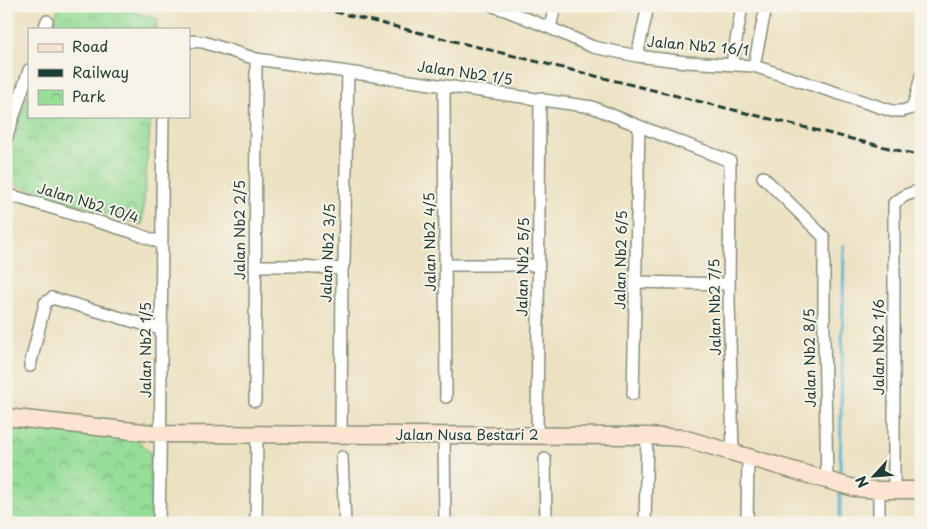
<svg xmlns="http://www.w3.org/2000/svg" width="927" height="529" font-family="'Playpen Sans',sans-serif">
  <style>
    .park { fill: url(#park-crowns); stroke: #5a8d66 }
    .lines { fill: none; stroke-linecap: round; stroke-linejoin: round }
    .stream { stroke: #52b4d1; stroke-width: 3 }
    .street-casing { stroke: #868f7a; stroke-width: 14 }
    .secondary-casing { stroke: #868f7a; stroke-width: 19 }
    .street { stroke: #fff; stroke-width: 11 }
    .secondary { stroke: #fce5d0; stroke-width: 16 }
    .rail { stroke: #1f3d34; stroke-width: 3; stroke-dasharray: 8 4; stroke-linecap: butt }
    .labels { text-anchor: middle; stroke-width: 4; stroke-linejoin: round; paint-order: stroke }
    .street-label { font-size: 14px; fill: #1f3d34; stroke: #f7f3e8 }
  </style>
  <defs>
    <pattern id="park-crowns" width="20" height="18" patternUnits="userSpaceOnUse" patternTransform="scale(1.25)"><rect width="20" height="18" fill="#96dd98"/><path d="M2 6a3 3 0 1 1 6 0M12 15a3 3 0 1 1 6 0" fill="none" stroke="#7ab47d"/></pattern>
  </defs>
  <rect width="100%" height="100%" fill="#f7f3e8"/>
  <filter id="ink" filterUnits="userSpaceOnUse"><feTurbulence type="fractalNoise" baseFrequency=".02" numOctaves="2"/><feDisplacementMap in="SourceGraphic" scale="10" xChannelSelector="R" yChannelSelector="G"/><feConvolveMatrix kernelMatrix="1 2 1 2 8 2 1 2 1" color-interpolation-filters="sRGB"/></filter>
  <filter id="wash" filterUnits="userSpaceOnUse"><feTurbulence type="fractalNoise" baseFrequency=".0096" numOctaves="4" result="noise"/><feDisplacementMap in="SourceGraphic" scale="20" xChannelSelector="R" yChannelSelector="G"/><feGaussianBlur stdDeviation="1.12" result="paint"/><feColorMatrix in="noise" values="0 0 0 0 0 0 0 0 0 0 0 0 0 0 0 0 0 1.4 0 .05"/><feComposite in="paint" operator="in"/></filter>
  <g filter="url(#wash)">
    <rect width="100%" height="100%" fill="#ece1c1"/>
    <!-- park -->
    <path class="park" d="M 59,6 L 115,6 L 158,19 L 157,29 L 51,29 Z
      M 29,93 L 29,116 L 151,116 L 142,225 L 6,182 L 6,159 Z
      M 6,426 L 139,441 L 151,453 L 151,523 L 6,523 Z"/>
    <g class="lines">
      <!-- stream -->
      <path class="stream" d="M 840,474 L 844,246
        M 840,523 L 840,493"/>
    </g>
  </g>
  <g filter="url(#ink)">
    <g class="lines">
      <!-- street casing -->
      <g class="street-casing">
        <path id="street" d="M 493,6 L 505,10 L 550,28 L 593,47 L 637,56 L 686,62 L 754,66 L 892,111 L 902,111 L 912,108 L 916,97 L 921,76
          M 550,28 L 555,6
          M 44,29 L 47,21
          M 189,41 L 203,42 L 256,59 L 592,107 L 639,126 L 730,161 L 729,301 L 733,453
          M 637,56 L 648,6
          M 732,64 L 742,6
          M 754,66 L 766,6
          M 444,86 L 446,397
          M 6,139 L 29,70
          M 763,177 L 824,237 L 824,336 L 827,480
          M 6,194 L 132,232 L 161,243
          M 445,265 L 538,265
          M 255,266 L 301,266 L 342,269
          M 635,282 L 729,284
          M 30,366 L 45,303 L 52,298 L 160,329
          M 633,394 L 639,126
          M 255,401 L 256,59
          M 341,435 L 342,269 L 344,262 L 348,72
          M 444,435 L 445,523
          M 537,436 L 540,98
          M 342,457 L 345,523
          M 545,459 L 546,523
          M 879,490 L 879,523
          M 894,490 L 894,203 L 906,195 L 921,190
          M 159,523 C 162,387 161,252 163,116
          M 256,523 L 257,434
          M 645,523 L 647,436
          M 747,523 L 748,458"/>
      </g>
      <!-- secondary casing -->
      <g class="secondary-casing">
        <path id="secondary" d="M 6,417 L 161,434 L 647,436 L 683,438 L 854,488 L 879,490 L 921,490"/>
      </g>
      <!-- street -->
      <use href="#street" class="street"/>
      <!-- secondary -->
      <use href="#secondary" class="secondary"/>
      <!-- rail -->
      <path class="rail" d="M 311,6 L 921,156"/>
    </g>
  </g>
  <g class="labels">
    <!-- street labels -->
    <g class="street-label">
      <text transform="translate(698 46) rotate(5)" y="5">Jalan Nb2 16/1</text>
      <text transform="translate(465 73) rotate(8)" y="5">Jalan Nb2 1/5</text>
      <text transform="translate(88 203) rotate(17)" y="5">Jalan Nb2 10/4</text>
      <text transform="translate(240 230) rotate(-90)" y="5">Jalan Nb2 2/5</text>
      <text transform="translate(430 242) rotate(-91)" y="5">Jalan Nb2 4/5</text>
      <text transform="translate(328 253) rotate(-88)" y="5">Jalan Nb2 3/5</text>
      <text transform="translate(621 260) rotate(-89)" y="5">Jalan Nb2 6/5</text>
      <text transform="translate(523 267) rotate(-89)" y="5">Jalan Nb2 5/5</text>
      <text transform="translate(715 307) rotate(-91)" y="5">Jalan Nb2 7/5</text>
      <text transform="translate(879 347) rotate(-90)" y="5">Jalan Nb2 1/6</text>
      <text transform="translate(146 350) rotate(-90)" y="5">Jalan Nb2 1/5</text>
      <text transform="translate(810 358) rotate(-91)" y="5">Jalan Nb2 8/5</text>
      <text x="467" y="440">Jalan Nusa Bestari 2</text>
    </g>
  </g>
  <!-- margin -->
  <rect width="927" height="529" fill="none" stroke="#f7f3e8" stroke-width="25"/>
  <!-- legend -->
  <rect x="28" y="28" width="162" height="90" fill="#f7f3e8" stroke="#a1aaa0"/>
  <rect x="38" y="44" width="25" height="8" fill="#fce5d0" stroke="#a1aaa0"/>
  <text x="72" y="52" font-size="15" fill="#1f3d34">Road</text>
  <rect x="38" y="69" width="25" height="8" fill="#1f3d34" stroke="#a1aaa0"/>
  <text x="72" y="78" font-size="15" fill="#1f3d34">Railway</text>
  <rect x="38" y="90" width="25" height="15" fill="url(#park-crowns)" stroke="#a1aaa0"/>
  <text x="72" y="102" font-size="15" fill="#1f3d34">Park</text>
  <!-- north arrow -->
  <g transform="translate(874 476) rotate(244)" stroke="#f7f3e8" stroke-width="4" paint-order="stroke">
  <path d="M0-4L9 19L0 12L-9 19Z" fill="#1f3d34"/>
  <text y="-8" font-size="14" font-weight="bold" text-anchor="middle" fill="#1f3d34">N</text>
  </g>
</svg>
